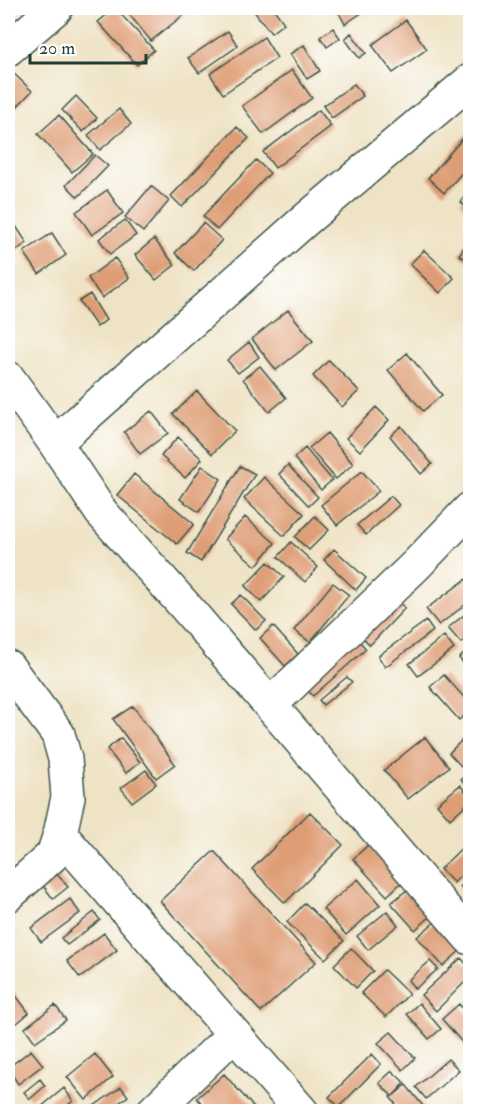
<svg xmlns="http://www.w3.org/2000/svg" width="478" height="1119" font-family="'IM FELL Double Pica',serif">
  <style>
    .building { fill: #de9d74 }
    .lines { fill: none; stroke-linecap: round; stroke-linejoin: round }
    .street-casing { stroke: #3e564a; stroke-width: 36 }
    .street { stroke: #fff; stroke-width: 33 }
  </style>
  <rect width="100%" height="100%" fill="#fff"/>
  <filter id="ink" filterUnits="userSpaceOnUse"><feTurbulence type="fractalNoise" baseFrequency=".0167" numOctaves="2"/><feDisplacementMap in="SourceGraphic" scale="12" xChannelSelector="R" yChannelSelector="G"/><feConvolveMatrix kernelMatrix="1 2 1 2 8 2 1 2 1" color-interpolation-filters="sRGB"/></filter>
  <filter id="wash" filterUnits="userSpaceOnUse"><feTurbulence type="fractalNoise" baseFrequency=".008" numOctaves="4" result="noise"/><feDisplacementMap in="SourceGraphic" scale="24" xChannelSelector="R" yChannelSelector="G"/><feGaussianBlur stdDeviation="1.35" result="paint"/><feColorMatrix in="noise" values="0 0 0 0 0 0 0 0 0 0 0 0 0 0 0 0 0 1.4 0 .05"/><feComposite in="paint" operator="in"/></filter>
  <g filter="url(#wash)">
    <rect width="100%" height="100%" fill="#efe3c5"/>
    <g id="blocks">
      <!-- building -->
      <path class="building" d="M 115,8 L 154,50 L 137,65 L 98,22 Z
        M 136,8 L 192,8 L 151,41 L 128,13 Z
        M 257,8 L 273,8 L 284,23 L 271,33 L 253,10 Z
        M 347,8 L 369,8 L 345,24 L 339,13 Z
        M 406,20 L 427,49 L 393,73 L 372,45 Z
        M 333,28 L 340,38 L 327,47 L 320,37 Z
        M 228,31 L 238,46 L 199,73 L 188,58 Z
        M 351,33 L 366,53 L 359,58 L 345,39 Z
        M 264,37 L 277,58 L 223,94 L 210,74 Z
        M 304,45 L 320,71 L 307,79 L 290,54 Z
        M 8,68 L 32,91 L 10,114 L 8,111 Z
        M 292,70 L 312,98 L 263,134 L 242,106 Z
        M 354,84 L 363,96 L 332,118 L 323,106 Z
        M 76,96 L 97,118 L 83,132 L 62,110 Z
        M 119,109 L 131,124 L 100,150 L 88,135 Z
        M 319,110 L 331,126 L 275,168 L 263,152 Z
        M 59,115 L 93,154 L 72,172 L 38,134 Z
        M 237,127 L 249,138 L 182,207 L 171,196 Z
        M 470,130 L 470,164 L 444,193 L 428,178 Z
        M 95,155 L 108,166 L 78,197 L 66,185 Z
        M 256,160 L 270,173 L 217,230 L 203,216 Z
        M 151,186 L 169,201 L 143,232 L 125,217 Z
        M 107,190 L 123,213 L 92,235 L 76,212 Z
        M 470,191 L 470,211 L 461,202 Z
        M 8,214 L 27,243 L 8,256 Z
        M 125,220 L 136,235 L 110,254 L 99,239 Z
        M 203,223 L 222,240 L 194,271 L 175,253 Z
        M 52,233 L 66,255 L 39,274 L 24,252 Z
        M 470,238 L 470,262 L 459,255 Z
        M 154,239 L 175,265 L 156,280 L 135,255 Z
        M 424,250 L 454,278 L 440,293 L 410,264 Z
        M 115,258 L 129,278 L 102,298 L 88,278 Z
        M 90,294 L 106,320 L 97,327 L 79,301 Z
        M 288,310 L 313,341 L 276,370 L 252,339 Z
        M 249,342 L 259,357 L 238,373 L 227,360 Z
        M 407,353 L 442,395 L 423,411 L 388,370 Z
        M 329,360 L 359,391 L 342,407 L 313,376 Z
        M 260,366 L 286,398 L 269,412 L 243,379 Z
        M 197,391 L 235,431 L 212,454 L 173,414 Z
        M 376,407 L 389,420 L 360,451 L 346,438 Z
        M 151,411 L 168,433 L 140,454 L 124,432 Z
        M 401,426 L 432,464 L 421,474 L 390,436 Z
        M 327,433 L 353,464 L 336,479 L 309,448 Z
        M 178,437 L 202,459 L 185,478 L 161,456 Z
        M 305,448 L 332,480 L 321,490 L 294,458 Z
        M 288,465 L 318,497 L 309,506 L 279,474 Z
        M 202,466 L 221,479 L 199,512 L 180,499 Z
        M 240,466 L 255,474 L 201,562 L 187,553 Z
        M 362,471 L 379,491 L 337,525 L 321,505 Z
        M 134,474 L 194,524 L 177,544 L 117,495 Z
        M 264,477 L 304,514 L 284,536 L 244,499 Z
        M 391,496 L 399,505 L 366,535 L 357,525 Z
        M 315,516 L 329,530 L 309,550 L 295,537 Z
        M 245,517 L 275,543 L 256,566 L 225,539 Z
        M 291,542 L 318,567 L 305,582 L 278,557 Z
        M 334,549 L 366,578 L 356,590 L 324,560 Z
        M 268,562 L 284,577 L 261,602 L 245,586 Z
        M 468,578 L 470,582 L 470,601 L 439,625 L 426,609 Z
        M 333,583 L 349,595 L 310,642 L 294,630 Z
        M 389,593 L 405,608 L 370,645 L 354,629 Z
        M 241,595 L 266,621 L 256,630 L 231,604 Z
        M 470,610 L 470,635 L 461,643 L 448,628 Z
        M 426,621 L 433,631 L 385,667 L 378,656 Z
        M 273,626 L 298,654 L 285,666 L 260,638 Z
        M 355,636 L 366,649 L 313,696 L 300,682 Z
        M 444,636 L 454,649 L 418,676 L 409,664 Z
        M 470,649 L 470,667 L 468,669 L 459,658 Z
        M 444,675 L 470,704 L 470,711 L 459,720 L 430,687 Z
        M 347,677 L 352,682 L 323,705 L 319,700 Z
        M 133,706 L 175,764 L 156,778 L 113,719 Z
        M 470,732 L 470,757 L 461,766 L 449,753 Z
        M 425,737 L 449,767 L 408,799 L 384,770 Z
        M 121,738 L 140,762 L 126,773 L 107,749 Z
        M 146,770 L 156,784 L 132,802 L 121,788 Z
        M 470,771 L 470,790 L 461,779 Z
        M 460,785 L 470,797 L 470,801 L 450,819 L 437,804 Z
        M 310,812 L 343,845 L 285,903 L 252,869 Z
        M 470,840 L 470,866 L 454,883 L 440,869 Z
        M 368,845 L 402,882 L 387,896 L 353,859 Z
        M 214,851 L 316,962 L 261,1012 L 160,901 Z
        M 56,873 L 68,887 L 53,899 L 42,884 Z
        M 470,877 L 470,898 L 460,887 Z
        M 358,879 L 380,905 L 346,935 L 323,909 Z
        M 408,889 L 431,916 L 415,930 L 391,903 Z
        M 70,899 L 80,913 L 41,942 L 31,928 Z
        M 305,903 L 344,941 L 325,959 L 287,922 Z
        M 387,911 L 398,925 L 368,950 L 357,936 Z
        M 94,912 L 100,920 L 67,945 L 61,938 Z
        M 437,920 L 462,949 L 443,966 L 417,937 Z
        M 104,933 L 117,950 L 80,978 L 67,961 Z
        M 351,948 L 373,971 L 356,988 L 334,965 Z
        M 461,958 L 470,968 L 470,977 L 436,1011 L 421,995 Z
        M 430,961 L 438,969 L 415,989 L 408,980 Z
        M 384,970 L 409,994 L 386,1017 L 361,993 Z
        M 8,985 L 29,1013 L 16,1024 L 8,1013 Z
        M 419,1003 L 441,1029 L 429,1039 L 407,1014 Z
        M 459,1004 L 470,1017 L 470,1043 L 466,1047 L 442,1019 Z
        M 55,1005 L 66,1020 L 35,1042 L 25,1028 Z
        M 391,1032 L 415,1058 L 403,1070 L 378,1043 Z
        M 31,1050 L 43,1065 L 18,1084 L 8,1068 Z
        M 95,1054 L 113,1077 L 86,1100 L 67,1077 Z
        M 372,1054 L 381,1064 L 339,1107 L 329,1097 Z
        M 448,1059 L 459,1070 L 426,1099 L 416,1087 Z
        M 392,1071 L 405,1083 L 393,1096 L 406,1085 L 428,1112 L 402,1112 L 390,1097 L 392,1096 L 379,1083 Z
        M 224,1074 L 258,1112 L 209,1112 L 197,1098 Z
        M 40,1079 L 45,1086 L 30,1099 L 24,1092 Z
        M 121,1087 L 128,1096 L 107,1112 L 98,1112 L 94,1106 Z
        M 64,1088 L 73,1101 L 59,1112 L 35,1112 Z"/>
    </g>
  </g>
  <g filter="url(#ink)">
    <use href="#blocks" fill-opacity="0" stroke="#3e564a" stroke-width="1.5"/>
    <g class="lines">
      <!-- street casing -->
      <g class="street-casing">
        <path id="street" d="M 8,49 L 56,8
          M 8,378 L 55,443 L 101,512 L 184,605 L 470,938
          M 55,443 L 303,222 L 470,81
          M 8,667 L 58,734 L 65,759 L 68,797 L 60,834 L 53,855 L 8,895
          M 270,705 L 416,565 L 470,509
          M 60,834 L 302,1112
          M 153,1112 L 234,1034"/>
      </g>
      <!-- street -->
      <use href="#street" class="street"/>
    </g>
  </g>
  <!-- margin -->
  <rect width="478" height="1119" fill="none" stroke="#fff" stroke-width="30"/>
  <!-- scale -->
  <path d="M30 54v9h116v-9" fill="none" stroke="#1f3d34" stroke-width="3"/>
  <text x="39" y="54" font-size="18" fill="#1f3d34" stroke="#ffffff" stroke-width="4.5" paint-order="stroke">20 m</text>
</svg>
